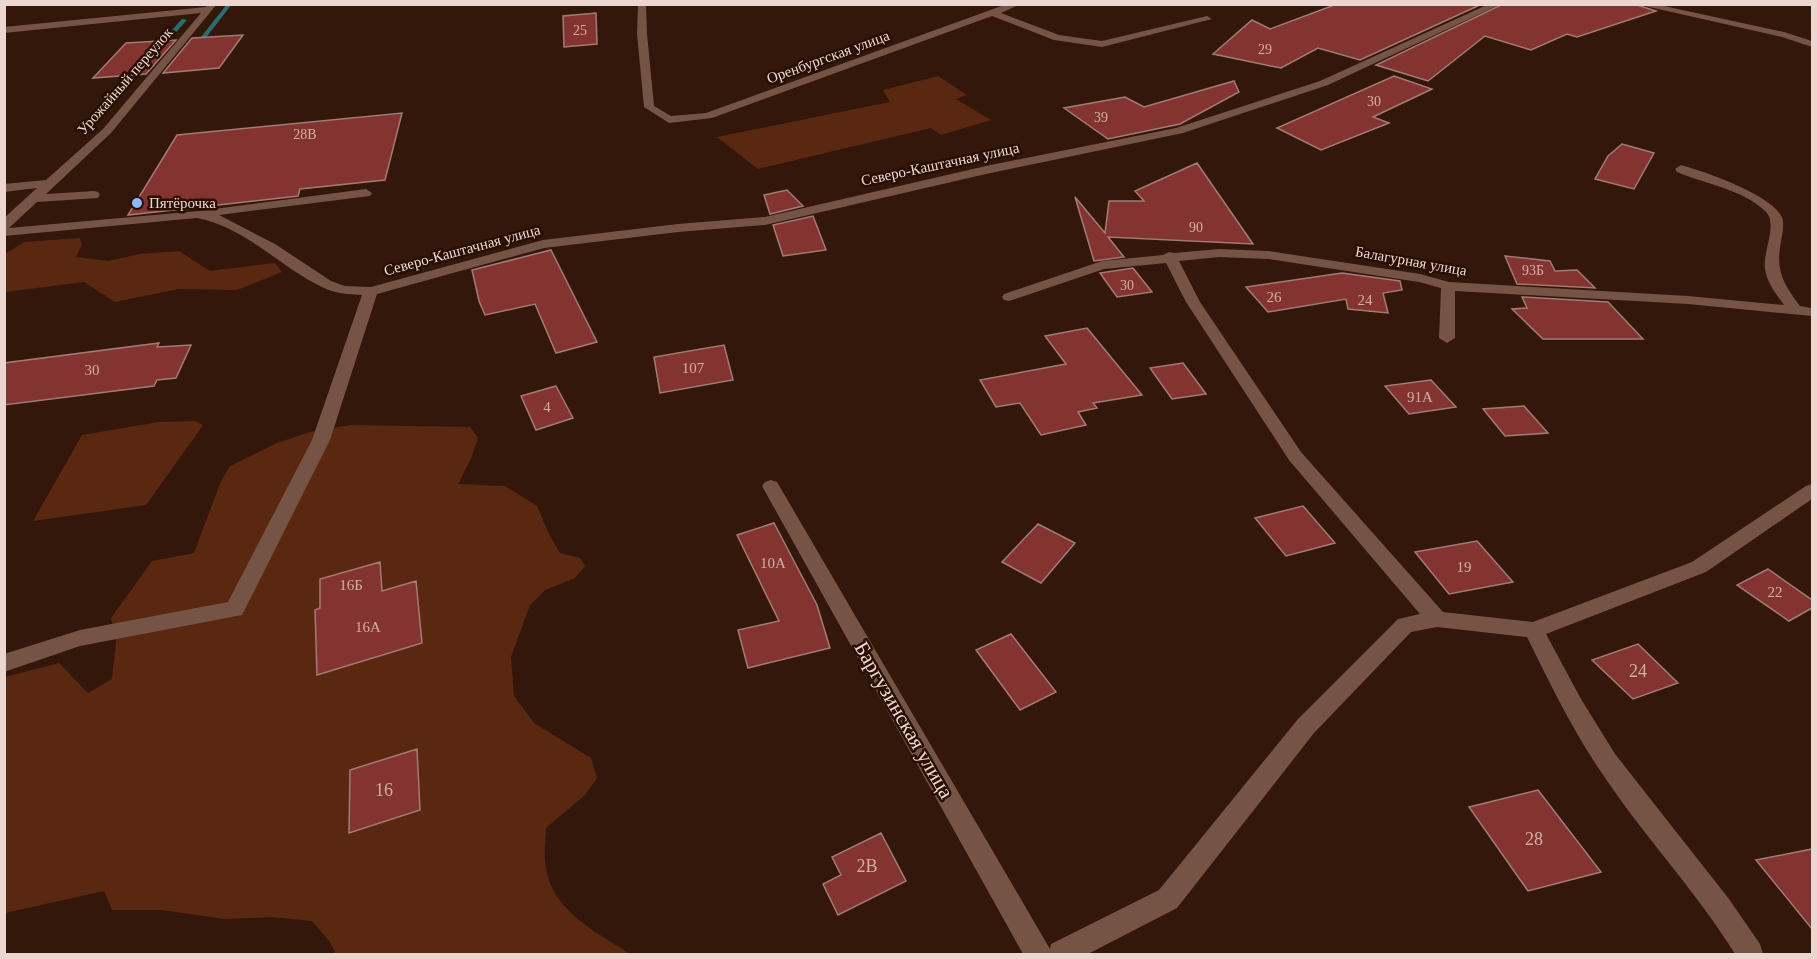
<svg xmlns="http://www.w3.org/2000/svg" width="1817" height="959" font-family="'Times New Roman',serif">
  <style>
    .green { fill: #5a2811 }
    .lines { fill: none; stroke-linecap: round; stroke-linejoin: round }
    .stream { fill: #296d71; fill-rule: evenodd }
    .building { fill: #843430; stroke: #a27b77; stroke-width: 1.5 }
    .minor { fill: #755446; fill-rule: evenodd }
    .poi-dot { fill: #8db9fc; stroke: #280e03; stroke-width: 2 }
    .labels { text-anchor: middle; stroke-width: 5; stroke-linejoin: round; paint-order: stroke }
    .far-number-label { font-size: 14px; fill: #d1aea7 }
    .far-street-label { font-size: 15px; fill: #ebd7cf; stroke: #280e03 }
    .far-poi-label { font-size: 15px; fill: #ebd7cf; stroke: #280e03; text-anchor: start }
    .number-label { font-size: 15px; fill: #d1aea7 }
    .near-number-label { font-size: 18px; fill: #d1aea7 }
    .near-street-label { font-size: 21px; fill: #ebd7cf; stroke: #280e03 }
  </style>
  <rect width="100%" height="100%" fill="#33170b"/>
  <!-- green -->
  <path class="green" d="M 938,76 L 967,95 L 956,99 L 991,120 L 941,135 L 931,128 L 758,169 L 717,137 L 890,102 L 883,90 Z
    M 80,238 L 82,245 L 76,257 L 109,261 L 139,254 L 179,251 L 210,271 L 275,263 L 282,272 L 237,290 L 178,289 L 115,302 L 84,282 L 5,292 L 5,254 L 24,242 Z
    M 195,421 L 203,425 L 146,505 L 33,521 L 82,435 L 159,422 Z
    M 350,425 L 470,427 L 478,438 L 471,459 L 458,484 L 505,486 L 537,506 L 550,536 L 560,553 L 580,558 L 585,566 L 575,578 L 545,590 L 530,605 L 511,657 L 514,696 L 534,723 L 591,758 L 597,778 L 585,795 L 546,828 C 546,839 544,851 545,861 C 549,910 594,930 630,954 L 336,954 L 330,942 L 312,921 L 272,917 L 224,919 L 162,910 L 112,910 L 104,891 L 5,913 L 5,677 L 59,663 L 88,693 L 112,679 L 116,642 L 111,618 L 152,561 L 194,553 L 221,481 L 230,466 L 277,443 L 310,432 Z"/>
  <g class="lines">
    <!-- stream -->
    <path class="stream" d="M 227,4 L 232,4 L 198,48 L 194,48 L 194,46 Z
      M 182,19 L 187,20 L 159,51 L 155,51 L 155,49 Z
      M 143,63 L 148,64 L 123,92 L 119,92 L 119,90 Z"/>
  </g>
  <!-- building -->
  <path class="building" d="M 1337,4 L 1482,4 L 1360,60 L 1318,48 L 1281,68 L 1213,54 L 1252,20 L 1270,29 Z
    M 1503,4 L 1634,4 L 1656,11 L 1577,37 L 1567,34 L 1531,50 L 1485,36 L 1428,81 L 1376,65 Z
    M 596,13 L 597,44 L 564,47 L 563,16 Z
    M 243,35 L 219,68 L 163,73 L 192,38 Z
    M 176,40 L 146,74 L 93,78 L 126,43 Z
    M 1394,76 L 1432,89 L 1373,117 L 1389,123 L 1321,150 L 1277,128 Z
    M 1234,81 L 1239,92 L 1180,124 L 1108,139 L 1064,108 L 1125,97 L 1144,107 Z
    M 402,113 L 385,180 L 300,189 L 298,196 L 128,215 L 177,135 Z
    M 1622,144 L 1654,153 L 1634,189 L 1595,179 L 1608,156 Z
    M 1197,163 L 1253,244 L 1108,237 L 1124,257 L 1094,261 L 1075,197 L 1105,233 L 1109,201 L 1144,201 L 1135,191 Z
    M 787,190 L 803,206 L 770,214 L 764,195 Z
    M 813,216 L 826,250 L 783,256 L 773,225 Z
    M 551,250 L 597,342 L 556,353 L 535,304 L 485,315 L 479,301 L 472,270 Z
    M 1505,256 L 1550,261 L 1555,271 L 1577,270 L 1595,288 L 1517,284 Z
    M 1133,268 L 1152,292 L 1117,297 L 1100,273 Z
    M 1342,273 L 1400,281 L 1402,290 L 1383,293 L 1388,313 L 1348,309 L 1346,299 L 1268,312 L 1246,287 Z
    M 1522,297 L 1608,302 L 1643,339 L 1543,339 L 1512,309 L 1527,308 Z
    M 1087,328 L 1142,395 L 1093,403 L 1097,408 L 1078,412 L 1086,425 L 1041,435 L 1020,403 L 996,407 L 980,380 L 1066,364 L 1045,336 Z
    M 159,343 L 157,347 L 191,345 L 176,378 L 157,380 L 154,386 L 4,405 L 4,363 Z
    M 724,345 L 733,380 L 660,393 L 654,357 Z
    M 1183,363 L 1206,394 L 1172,399 L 1150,368 Z
    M 1431,380 L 1456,407 L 1409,414 L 1385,386 Z
    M 556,386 L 573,418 L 536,430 L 521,396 Z
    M 1524,406 L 1548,433 L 1505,436 L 1483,409 Z
    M 1303,506 L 1335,543 L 1286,556 L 1255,518 Z
    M 774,523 L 817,605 L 830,648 L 748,668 L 738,630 L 779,621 L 737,535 Z
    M 1038,524 L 1075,543 L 1041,583 L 1002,562 Z
    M 1477,541 L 1513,582 L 1449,594 L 1415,552 Z
    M 380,562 L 382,591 L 416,581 L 422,643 L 317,675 L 315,610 L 320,608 L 320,579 Z
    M 1768,569 L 1812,600 L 1812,608 L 1789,621 L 1737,585 Z
    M 1011,634 L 1056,692 L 1020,710 L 976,650 Z
    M 1638,644 L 1678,683 L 1633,699 L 1592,660 Z
    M 417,749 L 420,810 L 349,833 L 350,770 Z
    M 1538,790 L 1601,872 L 1528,891 L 1469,807 Z
    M 881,833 L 906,881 L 838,915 L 823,884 L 841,875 L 832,857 Z
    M 1812,849 L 1812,929 L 1756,860 Z"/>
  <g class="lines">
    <!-- minor -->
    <path class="minor" d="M 208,4 L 217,4 L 111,133 L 46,194 L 94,191 L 98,192 L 100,195 L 98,198 L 37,202 L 9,228 L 199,211 L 366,189 L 372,193 L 370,196 L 219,215 L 275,244 L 331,281 L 345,286 L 371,287 L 543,240 L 678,224 L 765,217 L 986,166 L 1176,128 L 1320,81 L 1489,4 L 1501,4 L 1328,85 L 1183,133 L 986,174 L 765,225 L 678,232 L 544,248 L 377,294 L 330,440 L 242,615 L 80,646 L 4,672 L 4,654 L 80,630 L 228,602 L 312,440 L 362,295 C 348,294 335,294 322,287 C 280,267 245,227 197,218 L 4,236 L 4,218 L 37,188 L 4,192 L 4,184 L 46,180 L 103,129 L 201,13 L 4,33 L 4,27 L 206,7 Z
      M 638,4 L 646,4 L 647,34 L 654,106 L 671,116 L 706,113 L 1007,4 L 1021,4 L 1001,13 L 1059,35 L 1102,41 L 1207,16 L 1212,19 L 1102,47 L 1054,40 L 992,16 L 712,118 L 669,123 L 644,107 L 637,34 Z
      M 1636,4 L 1655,4 L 1784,32 L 1812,41 L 1812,47 L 1782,37 Z
      M 1681,165 C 1703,171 1780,197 1783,221 C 1784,230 1781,239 1780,248 C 1776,273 1786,287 1800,306 L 1812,308 L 1812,316 L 1688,304 L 1455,291 L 1455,338 L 1447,343 L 1439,338 L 1441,288 L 1419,282 L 1268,259 L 1219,257 L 1179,261 L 1200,302 L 1301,452 L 1443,612 L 1533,622 L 1692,562 L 1806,486 L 1812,484 L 1812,499 L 1706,572 L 1546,634 L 1581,699 L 1615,754 L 1729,899 L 1760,944 L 1763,954 L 1735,954 C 1698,894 1650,843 1610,785 C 1577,739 1552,688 1527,637 L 1437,627 L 1411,632 L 1314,733 L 1177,908 L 1088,954 L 1023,954 L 762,486 L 765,482 L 771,480 L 777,482 L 1050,949 L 1051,944 L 1159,890 L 1298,719 L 1398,619 L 1420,614 L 1289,460 L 1186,302 L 1166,263 L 1104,269 L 1009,301 L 1004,300 L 1002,297 L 1004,294 L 1102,261 L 1163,255 L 1169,252 L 1174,253 L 1219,249 L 1268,251 L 1420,274 L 1449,282 L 1688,296 L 1784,305 C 1776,294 1767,283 1765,269 C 1762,253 1779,223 1765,211 C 1742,189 1705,184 1677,172 L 1675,169 Z"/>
  </g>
  <!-- markers -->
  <circle class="poi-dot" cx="137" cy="203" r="6"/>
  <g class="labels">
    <!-- far-number labels -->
    <g class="far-number-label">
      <text x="580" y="35">25</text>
      <text x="1265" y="54">29</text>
      <text x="1374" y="106">30</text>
      <text x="1101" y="122">39</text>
      <text x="305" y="139">28В</text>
      <text x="1196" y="232">90</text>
      <text x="1533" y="275">93Б</text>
      <text x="1127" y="290">30</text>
    </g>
    <!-- far-street labels -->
    <g class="far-street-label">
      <text transform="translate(828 57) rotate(-20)" y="5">Оренбургская улица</text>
      <text transform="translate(125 81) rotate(-49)" y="5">Урожайный переулок</text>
      <text transform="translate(940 164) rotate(-12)" y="5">Северо-Каштачная улица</text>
      <text transform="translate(462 250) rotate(-15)" y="5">Северо-Каштачная улица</text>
      <text transform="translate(1411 261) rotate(10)" y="5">Балагурная улица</text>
    </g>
    <!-- far-poi labels -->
    <g class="far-poi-label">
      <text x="149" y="208">Пятёрочка</text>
    </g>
    <!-- number labels -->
    <g class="number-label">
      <text x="1274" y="302">26</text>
      <text x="1365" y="305">24</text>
      <text x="693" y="373">107</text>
      <text x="92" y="375">30</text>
      <text x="1420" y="402">91А</text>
      <text x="547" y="412">4</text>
      <text x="773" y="568">10А</text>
      <text x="1464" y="572">19</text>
      <text x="351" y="590">16Б</text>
      <text x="1775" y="597">22</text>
      <text x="368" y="632">16А</text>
    </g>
    <!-- near-number labels -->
    <g class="near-number-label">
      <text x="1638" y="677">24</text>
      <text x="384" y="796">16</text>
      <text x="1534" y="845">28</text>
      <text x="867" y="872">2В</text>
    </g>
    <!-- near-street labels -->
    <g class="near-street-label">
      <text transform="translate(904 720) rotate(60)" y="7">Баргузинская улица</text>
    </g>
  </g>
  <!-- border -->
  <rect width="1817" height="959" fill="none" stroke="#ebd7cf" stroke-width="12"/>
</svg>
